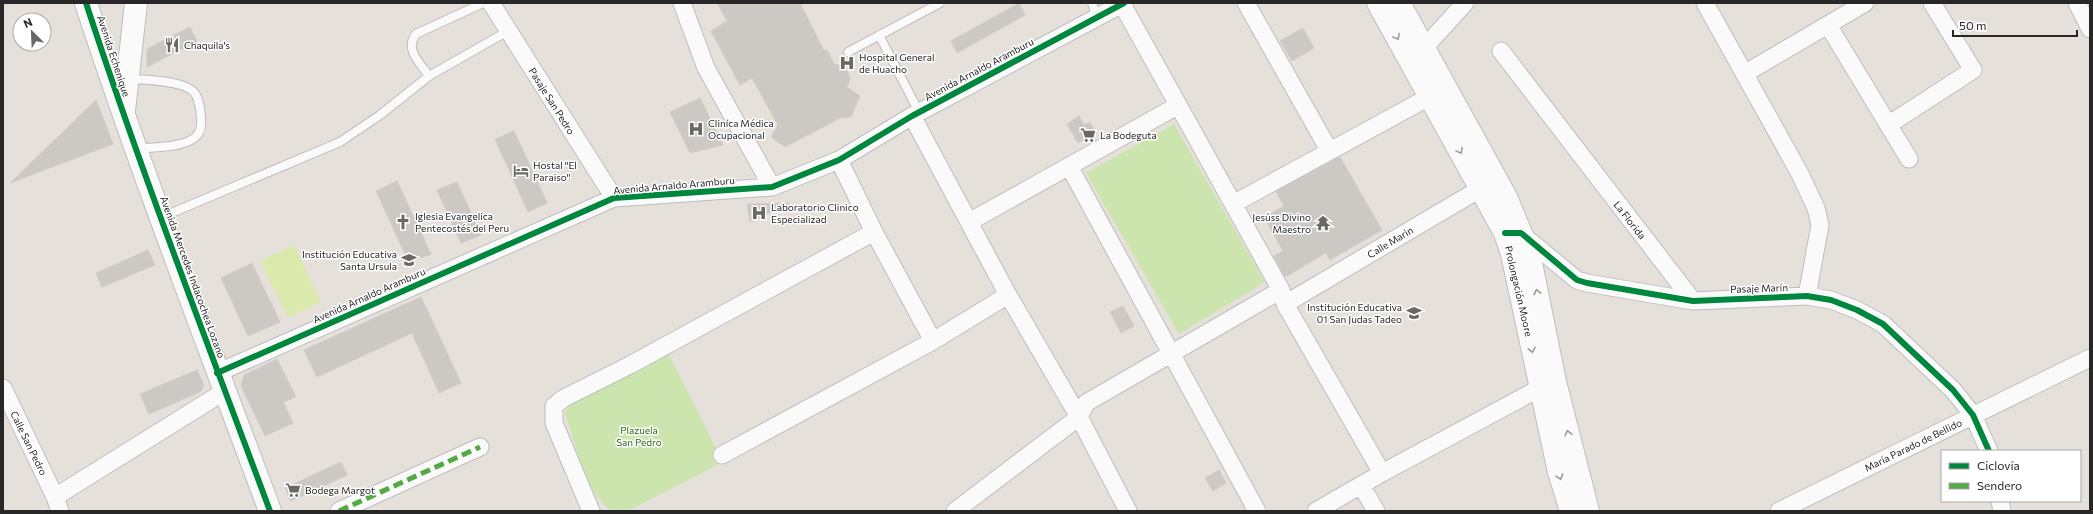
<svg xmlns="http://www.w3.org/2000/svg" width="2093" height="514" font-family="Commissioner,sans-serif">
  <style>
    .green { fill: #cce5af }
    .pitch { fill: #dbeaac }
    .building { fill: #ccc9c5; stroke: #d1ccc7 }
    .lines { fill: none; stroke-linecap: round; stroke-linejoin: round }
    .lane-casing { stroke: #bebdbe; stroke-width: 10 }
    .street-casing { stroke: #bebdbe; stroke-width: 19 }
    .secondary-casing { stroke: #bebdbe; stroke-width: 24 }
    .lane { stroke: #fbfafa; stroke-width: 8 }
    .street { stroke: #fbfafa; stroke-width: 17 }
    .secondary { stroke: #fbfafa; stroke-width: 22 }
    .quiet { stroke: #53aa44; stroke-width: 5; stroke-dasharray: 10 5; stroke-linecap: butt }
    .cycleway-casing { stroke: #fff; stroke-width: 8 }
    .cycleway { stroke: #00873e; stroke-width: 6 }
    .oneway { stroke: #9c9b9b }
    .labels { text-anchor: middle; stroke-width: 3; stroke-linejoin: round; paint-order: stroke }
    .poi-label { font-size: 10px; fill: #272727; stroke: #fff; text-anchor: start }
    .street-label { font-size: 10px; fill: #272727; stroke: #fff }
    .park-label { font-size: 10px; fill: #2f6911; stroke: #fff }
  </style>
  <rect width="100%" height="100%" fill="#e6e0db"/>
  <!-- green -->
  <path class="green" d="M 1174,124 L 1265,282 L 1179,334 L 1086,173 Z
    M 666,349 L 723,462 L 628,511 L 610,511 L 588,486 L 565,413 L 572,401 Z"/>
  <!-- pitch -->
  <path class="pitch" d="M 294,245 L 321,302 L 288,318 L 260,261 Z"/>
  <!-- building -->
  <path class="building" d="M 717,3 L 800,3 L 824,51 L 827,50 L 834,64 L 841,65 L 848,72 L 850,79 L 847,87 L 860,96 L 851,117 L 840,118 L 785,147 L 771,137 L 778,125 L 752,78 L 740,85 L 711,31 L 727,21 Z
    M 1019,3 L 1025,15 L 957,53 L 951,41 Z
    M 190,27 L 197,41 L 147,67 L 147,49 Z
    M 1303,28 L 1314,48 L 1292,61 L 1280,41 Z
    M 700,98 L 723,145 L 690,153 L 670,112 Z
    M 96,100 L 113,144 L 10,183 Z
    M 1079,116 L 1084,125 L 1090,122 L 1096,133 L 1078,143 L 1067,124 Z
    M 514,131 L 547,203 L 528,212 L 495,139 Z
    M 1340,157 L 1382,230 L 1330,260 L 1326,253 L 1285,277 L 1274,256 L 1283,251 L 1264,217 L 1284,206 L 1276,192 Z
    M 397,181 L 431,254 L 409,263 L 376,191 Z
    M 457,182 L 481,235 L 461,243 L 437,190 Z
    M 790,203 L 750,222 L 747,204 Z
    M 148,250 L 155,265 L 102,287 L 96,273 Z
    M 252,263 L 280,322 L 248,336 L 221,278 Z
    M 421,297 L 461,383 L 439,393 L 412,333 L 317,377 L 304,350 Z
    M 1123,306 L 1134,326 L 1121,333 L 1110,312 Z
    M 277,359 L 296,397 L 283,402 L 293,423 L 265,436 L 241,386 L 244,375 Z
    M 197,370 L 204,385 L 200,392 L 149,414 L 140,394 Z
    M 341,462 L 347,475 L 291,501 L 285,488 Z
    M 1219,470 L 1226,483 L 1213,491 L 1205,478 Z"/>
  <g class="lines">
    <!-- lane casing -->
    <g class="lane-casing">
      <path id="lane" d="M 1092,3 L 1097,18
        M 879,35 L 919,112
        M 848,52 L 940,3
        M 429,76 C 420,63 404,49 416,34 L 483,3
        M 129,79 C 145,80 188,80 196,95 C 199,101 201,113 201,119 C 202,128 199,136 191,140 C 176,148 153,147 136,149
        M 162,217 L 340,142 L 380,115 L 429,76 L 508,31"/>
    </g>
    <!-- street casing -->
    <g class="street-casing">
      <path id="street" d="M 491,3 L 614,198
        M 682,3 L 706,68 L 772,187
        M 1246,3 L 1329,150
        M 1705,3 L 1799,172 L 1816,208 L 1820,225 L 1807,296
        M 2077,3 L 2090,29
        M 1122,4 L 1281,290 L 1285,304 L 1382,473
        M 1828,25 L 1909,159
        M 1424,48 L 1465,3
        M 1501,51 L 1693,301
        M 1744,74 L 1865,3
        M 912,116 L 1008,295 L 1079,417 L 1128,511
        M 1888,125 L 1973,70 L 1932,3
        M 839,160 L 874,232 L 933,341
        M 1069,166 L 1257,511
        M 1233,204 L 1440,91
        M 969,222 L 1177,106
        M 1520,233 L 1577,280 L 1587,283 L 1693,301 L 1807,296 L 1831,300 L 1857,310 L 1883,324 L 1953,390 L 1973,415 L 1989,451
        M 1285,304 L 1490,183
        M 217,373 L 614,198 L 772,187 L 839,160 L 912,116 L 1124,3
        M 3,388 L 55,497 L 60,511
        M 722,455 L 933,341 L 1008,295
        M 1361,485 L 1376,511
        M 55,497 L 225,391
        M 2000,501 L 2002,511
        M 339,511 L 480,447
        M 591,511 L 554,423 L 554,406 L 564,398 L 630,365 L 874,232
        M 955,511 L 1079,417 L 1086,403 L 1281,290
        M 1316,511 L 1382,473 L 1540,388 L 1551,383
        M 1779,511 L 2090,358"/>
    </g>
    <!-- secondary casing -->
    <g class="secondary-casing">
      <path id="secondary" d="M 86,3 C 142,174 207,342 270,511
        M 1378,3 L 1505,233 L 1512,254 L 1559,472 L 1571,511
        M 1399,3 L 1506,197 L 1529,253 L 1555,382 L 1588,511
        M 124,111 L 136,3"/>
    </g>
    <!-- lane -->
    <use href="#lane" class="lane"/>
    <!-- street -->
    <use href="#street" class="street"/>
    <!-- secondary -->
    <use href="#secondary" class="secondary"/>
    <!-- quiet -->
    <path class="quiet" d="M 339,511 L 480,447"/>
    <!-- cycleway casing -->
    <g class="cycleway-casing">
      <path id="cycleway" d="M 86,3 C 142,174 207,342 270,511
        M 1505,233 L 1521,233 L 1577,280 L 1587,283 L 1693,301 L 1807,296 L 1831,300 L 1857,310 L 1883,324 L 1953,390 L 1973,415 L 1989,451
        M 217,373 L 614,198 L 772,187 L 839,160 L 912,116 L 1124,3"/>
    </g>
    <!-- cycleway -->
    <use href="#cycleway" class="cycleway"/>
  </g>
  <!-- one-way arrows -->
  <defs><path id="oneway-chevron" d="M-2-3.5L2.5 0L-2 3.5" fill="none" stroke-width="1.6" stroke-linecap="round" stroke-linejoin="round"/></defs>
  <g class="oneway">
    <use href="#oneway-chevron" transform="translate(1397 37) rotate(61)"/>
    <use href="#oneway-chevron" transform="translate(1460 151) rotate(62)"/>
    <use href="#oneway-chevron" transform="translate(1537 292) rotate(-102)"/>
    <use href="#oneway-chevron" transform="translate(1532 350) rotate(78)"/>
    <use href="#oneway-chevron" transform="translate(1568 433) rotate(-103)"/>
    <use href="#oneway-chevron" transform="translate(1560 477) rotate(73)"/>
  </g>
  <!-- icons -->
  <defs>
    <g id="restaurant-bare" transform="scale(1.2)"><path d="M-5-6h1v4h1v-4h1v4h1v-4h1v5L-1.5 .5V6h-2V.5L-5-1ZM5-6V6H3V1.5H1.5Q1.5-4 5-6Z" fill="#6a6866" stroke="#fff" stroke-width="2.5" paint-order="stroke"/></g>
    <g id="hospital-bare" transform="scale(1.2)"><path d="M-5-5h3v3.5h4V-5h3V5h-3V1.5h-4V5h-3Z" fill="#6a6866" stroke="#fff" stroke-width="2.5" paint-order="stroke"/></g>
    <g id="supermarket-bare" transform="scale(1.2)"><path d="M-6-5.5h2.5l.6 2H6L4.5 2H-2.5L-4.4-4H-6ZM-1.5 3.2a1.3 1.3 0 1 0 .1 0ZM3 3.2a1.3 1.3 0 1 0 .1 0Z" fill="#6a6866" stroke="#fff" stroke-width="2.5" paint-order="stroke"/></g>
    <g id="hotel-bare" transform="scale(1.2)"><path d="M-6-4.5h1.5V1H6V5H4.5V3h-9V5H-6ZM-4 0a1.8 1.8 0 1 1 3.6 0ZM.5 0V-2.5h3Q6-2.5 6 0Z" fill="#6a6866" stroke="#fff" stroke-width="2.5" paint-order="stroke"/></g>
    <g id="church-bare" transform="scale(1.2)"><path d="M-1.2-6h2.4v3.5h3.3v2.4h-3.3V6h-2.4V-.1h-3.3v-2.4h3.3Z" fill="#6a6866" stroke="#fff" stroke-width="2.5" paint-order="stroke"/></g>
    <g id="temple-bare" transform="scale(1.2)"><path d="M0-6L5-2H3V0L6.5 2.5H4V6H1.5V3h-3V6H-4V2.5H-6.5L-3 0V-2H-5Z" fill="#6a6866" stroke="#fff" stroke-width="2.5" paint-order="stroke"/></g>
    <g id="school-bare" transform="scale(1.2)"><path d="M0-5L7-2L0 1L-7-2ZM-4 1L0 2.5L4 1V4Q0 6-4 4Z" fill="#6a6866" stroke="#fff" stroke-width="2.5" paint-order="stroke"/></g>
  </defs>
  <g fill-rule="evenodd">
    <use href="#restaurant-bare" x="172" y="45"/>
    <use href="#hospital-bare" x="847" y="63"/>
    <use href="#hospital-bare" x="696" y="129"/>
    <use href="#supermarket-bare" x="1088" y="135"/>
    <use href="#hotel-bare" x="521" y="171"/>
    <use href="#hospital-bare" x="759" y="213"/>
    <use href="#church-bare" x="403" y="222"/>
    <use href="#temple-bare" x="1323" y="223"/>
    <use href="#school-bare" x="409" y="260"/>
    <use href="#school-bare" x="1414" y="313"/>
    <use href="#supermarket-bare" x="293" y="490"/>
  </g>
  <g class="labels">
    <!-- poi labels -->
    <g class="poi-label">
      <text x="184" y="49">Chaquila's</text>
      <text x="859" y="61">Hospital General<tspan x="859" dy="12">de Huacho</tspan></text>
      <text x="708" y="127">Cliníca Médica<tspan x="708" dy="12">Ocupacional</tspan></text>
      <text x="1100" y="139">La Bodeguta</text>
      <text x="533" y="169">Hostal "El<tspan x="533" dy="12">Paraiso"</tspan></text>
      <text x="771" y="211">Laboratorio Clinico<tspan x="771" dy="12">Especializad</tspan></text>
      <text x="415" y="220">Iglesia Evangelica<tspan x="415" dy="12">Pentecostés del Peru</tspan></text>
      <text x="1311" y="221" text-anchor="end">Jesúss Divino<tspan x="1311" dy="12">Maestro</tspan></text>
      <text x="397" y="258" text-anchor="end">Institución Educativa<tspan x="397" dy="12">Santa Ursula</tspan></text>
      <text x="1402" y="311" text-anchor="end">Institución Educativa<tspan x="1402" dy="12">01 San Judas Tadeo</tspan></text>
      <text x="305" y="494">Bodega Margot</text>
    </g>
    <!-- street labels -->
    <g class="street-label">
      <text transform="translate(114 56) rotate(72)" y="4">Avenida Echenique</text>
      <text transform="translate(979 69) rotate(-28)" y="4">Avenida Arnaldo Aramburu</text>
      <text transform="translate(552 101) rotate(58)" y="4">Pasaje San Pedro</text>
      <text transform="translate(674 185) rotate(-5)" y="4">Avenida Arnaldo Aramburu</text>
      <text transform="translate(1630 220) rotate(52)" y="4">La Florida</text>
      <text transform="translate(1390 242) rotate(-31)" y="4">Calle Marin</text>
      <text transform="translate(193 277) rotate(70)" y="4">Avenida Mercedes Indacochea Lozano</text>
      <text transform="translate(1759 288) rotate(-2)" y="4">Pasaje Marín</text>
      <text transform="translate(1519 291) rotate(77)" y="4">Prolongación Moore</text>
      <text transform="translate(369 295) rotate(-24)" y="4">Avenida Arnaldo Aramburu</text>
      <text transform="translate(29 443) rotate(64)" y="4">Calle San Pedro</text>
      <text transform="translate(1913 445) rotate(-26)" y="4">María Parado de Bellido</text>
    </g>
    <!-- park labels -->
    <g class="park-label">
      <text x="639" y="434">Plazuela<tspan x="639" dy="12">San Pedro</tspan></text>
    </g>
  </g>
  <!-- border -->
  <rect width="2093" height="514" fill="none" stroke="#272727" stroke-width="8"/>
  <!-- legend -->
  <rect x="1941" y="450" width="140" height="52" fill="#ffffff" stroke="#a9a9a9"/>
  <rect x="1949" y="463" width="20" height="6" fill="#00873e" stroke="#a9a9a9"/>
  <text x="1977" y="470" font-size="12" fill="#272727">Ciclovía</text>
  <rect x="1949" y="483" width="20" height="6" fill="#53aa44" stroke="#a9a9a9"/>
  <text x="1977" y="490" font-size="12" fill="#272727">Sendero</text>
  <!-- north arrow -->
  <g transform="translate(32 32) rotate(336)"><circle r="19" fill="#ffffff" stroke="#a9a9a9"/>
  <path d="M0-3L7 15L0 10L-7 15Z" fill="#6a6866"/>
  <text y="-6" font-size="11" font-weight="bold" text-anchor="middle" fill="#272727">N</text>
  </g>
  <!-- scale -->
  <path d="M1953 30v6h124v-6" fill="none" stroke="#272727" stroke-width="2"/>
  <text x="1959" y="30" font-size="12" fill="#272727" stroke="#ffffff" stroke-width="3" paint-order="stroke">50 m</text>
</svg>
